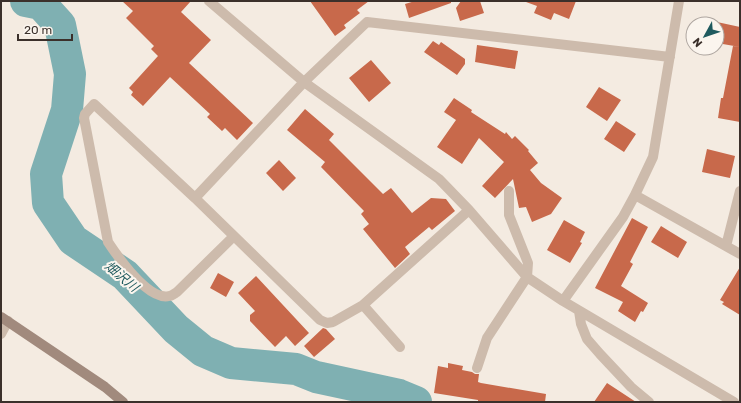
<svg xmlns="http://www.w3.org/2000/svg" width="741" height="403" font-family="Rubik,'Noto Sans JP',sans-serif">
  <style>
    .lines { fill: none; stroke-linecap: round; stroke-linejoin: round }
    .river { stroke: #7fb0b2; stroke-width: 32 }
    .building { fill: #c8694b }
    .street { stroke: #cdbbac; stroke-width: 10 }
    .secondary { stroke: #a18a7d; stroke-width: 10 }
    .labels { text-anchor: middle; stroke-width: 4; stroke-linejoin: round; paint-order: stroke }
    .water-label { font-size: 13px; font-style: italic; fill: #1f5a5e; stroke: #fbf5ee }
  </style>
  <rect width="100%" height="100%" fill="#f4ebe1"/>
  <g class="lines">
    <!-- river -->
    <path class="river" d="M 26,1 L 41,4 L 60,25 L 70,74 L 67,110 L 46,174 L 48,203 L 73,240 L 125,275 L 176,329 L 203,351 L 231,363 L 296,369 L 316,377 L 399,395 L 416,402"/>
  </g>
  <!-- building -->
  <path class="building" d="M 122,1 L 191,1 L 181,12 L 211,40 L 189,63 L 253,123 L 237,140 L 225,128 L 222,131 L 207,117 L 210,114 L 170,77 L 143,106 L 131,95 L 133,92 L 129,88 L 158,56 L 151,49 L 154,46 L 126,18 L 133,11 Z
    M 310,1 L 369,1 L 357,10 L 360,13 L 344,25 L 346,28 L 335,36 Z
    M 415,1 L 451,1 L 451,3 L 409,18 L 405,4 Z
    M 461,1 L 480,1 L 484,13 L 460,21 L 456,8 Z
    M 526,1 L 576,1 L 569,19 L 554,13 L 551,20 L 534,13 L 537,6 L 526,2 Z
    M 717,22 L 740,27 L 740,47 L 717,43 Z
    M 433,41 L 439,45 L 441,42 L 465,59 L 465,64 L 457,75 L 424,52 Z
    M 477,45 L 518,51 L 515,69 L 475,62 Z
    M 733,46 L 740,47 L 740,122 L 718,118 L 721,98 L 723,98 Z
    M 371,60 L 391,83 L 369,102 L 349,78 Z
    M 599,87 L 621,100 L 607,121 L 586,107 Z
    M 454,98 L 472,110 L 471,112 L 505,134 L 506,132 L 512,139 L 515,136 L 529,150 L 528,151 L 538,163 L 530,170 L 541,183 L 562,198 L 551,214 L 532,222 L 526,207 L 519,208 L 513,179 L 495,198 L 482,186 L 504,162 L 479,138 L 462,164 L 437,147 L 456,120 L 444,112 Z
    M 305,109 L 334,134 L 329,140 L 383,194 L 391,188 L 412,213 L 431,198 L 446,199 L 455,211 L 432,230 L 429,227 L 405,247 L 410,254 L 395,268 L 363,229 L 369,224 L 361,214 L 364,211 L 321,167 L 325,162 L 287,130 Z
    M 616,121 L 636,134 L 624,152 L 604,139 Z
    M 707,149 L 735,156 L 730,178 L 702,172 Z
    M 279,160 L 296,178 L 283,191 L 266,173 Z
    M 632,218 L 648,227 L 630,262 L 633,264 L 621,286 L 648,303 L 643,312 L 641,311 L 635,322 L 618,311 L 623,302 L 595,288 Z
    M 564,220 L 585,232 L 580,242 L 582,243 L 570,263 L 547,250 Z
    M 661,226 L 687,242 L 678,258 L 651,242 Z
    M 740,267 L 740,315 L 722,304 L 724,302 L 720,300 Z
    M 218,273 L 234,282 L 226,297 L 210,288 Z
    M 256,276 L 309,333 L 295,346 L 286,336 L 275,347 L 250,321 L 250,315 L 255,311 L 238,293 Z
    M 323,328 L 326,329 L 335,339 L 314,357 L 304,346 Z
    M 448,363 L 463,366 L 462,370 L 472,372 L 475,374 L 479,374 L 478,382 L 481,383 L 546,394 L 545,402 L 478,402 L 478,400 L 434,393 L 438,366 L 448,368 Z
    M 607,383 L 636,402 L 594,402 Z"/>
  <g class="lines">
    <!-- street -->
    <path class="street" d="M 209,1 L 304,82 L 439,179 L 469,210 L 527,277 L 563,301 L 734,402
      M 635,195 L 740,254
      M 195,198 L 304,82 L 367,22 L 670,57
      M 234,236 L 177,292 C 175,293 172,296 169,296 C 148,301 118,257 108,242 L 84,118 L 85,114 L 94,104 L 195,198 L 320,320 L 327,323 L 333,322 L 363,305 L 469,210
      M 726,246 L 740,191
      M 563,301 L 623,217 L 635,195 L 653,157 L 679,1
      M 363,305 L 400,347
      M 579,311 L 581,324 L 587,339 L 600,354 L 631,387 L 649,402
      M 1,334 L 8,321
      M 477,368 L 487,338 L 527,277 L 528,263 L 509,215 L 509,191"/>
    <!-- secondary -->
    <path class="secondary" d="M 1,317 L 105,387 L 123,402"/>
  </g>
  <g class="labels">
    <!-- water labels -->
    <g class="water-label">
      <text transform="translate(122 276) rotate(40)" y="5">畑沢川</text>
    </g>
  </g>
  <!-- border -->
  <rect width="741" height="403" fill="none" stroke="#3b302b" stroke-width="4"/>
  <!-- north arrow -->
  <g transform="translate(705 36) rotate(230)"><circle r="19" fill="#fbf5ee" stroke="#aea6a0"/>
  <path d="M0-3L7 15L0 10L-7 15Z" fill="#1f5a5e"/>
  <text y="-6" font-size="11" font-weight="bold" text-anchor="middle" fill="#3b302b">N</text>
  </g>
  <!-- scale -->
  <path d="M18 34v6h54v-6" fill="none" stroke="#3b302b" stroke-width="2"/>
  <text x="24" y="34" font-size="12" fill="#3b302b" stroke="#fbf5ee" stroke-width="3" paint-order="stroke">20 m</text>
</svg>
